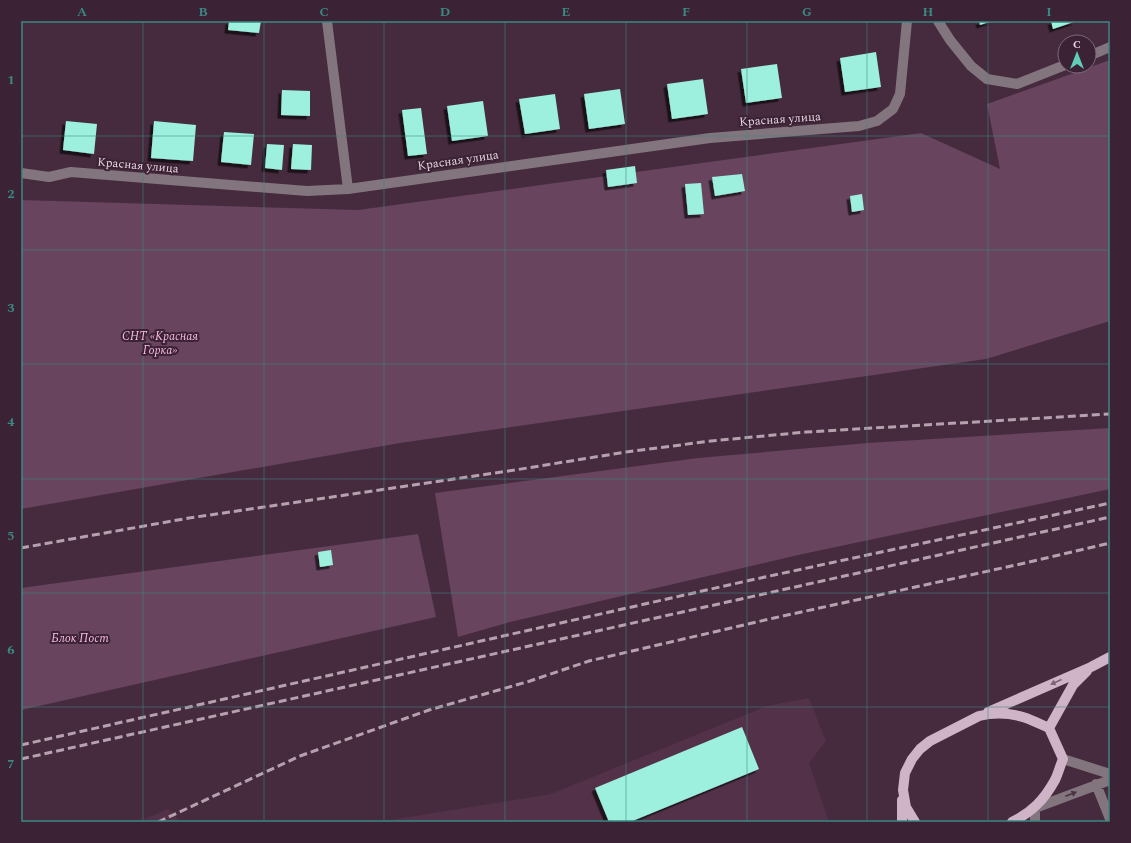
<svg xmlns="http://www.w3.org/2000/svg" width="1131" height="843" font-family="Spectral,serif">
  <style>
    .built { fill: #533249 }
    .green { fill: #68445e }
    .building { fill: #9cf0dd; filter: url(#shadow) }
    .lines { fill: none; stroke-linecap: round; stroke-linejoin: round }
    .minor { stroke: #83757e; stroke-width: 10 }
    .major { stroke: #cfb3c6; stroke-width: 10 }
    .rail { stroke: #b6a2af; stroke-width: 3; stroke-dasharray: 8 4; stroke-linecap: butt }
    .oneway { fill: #7e6376 }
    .oneway2 { fill: #493343 }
    .grid { fill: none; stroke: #3a8985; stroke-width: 1; stroke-opacity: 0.55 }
    .labels { text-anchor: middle; stroke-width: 4; stroke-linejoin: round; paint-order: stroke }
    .street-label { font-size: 12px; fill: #e6d5e0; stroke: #3b2234 }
    .park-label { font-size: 12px; font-style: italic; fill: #fbbbe7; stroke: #3b2234 }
    .neatline { fill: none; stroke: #3a8985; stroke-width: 1.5 }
    .grid-label { font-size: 13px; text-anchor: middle; font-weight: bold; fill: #3a8985 }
  </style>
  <defs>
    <filter id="shadow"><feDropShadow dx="-3.5" dy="3.5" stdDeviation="0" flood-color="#0009"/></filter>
  </defs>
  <rect width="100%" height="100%" fill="#462b3e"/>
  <!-- built -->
  <path class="built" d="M 809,698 L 826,741 L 809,763 L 829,822 L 378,822 L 551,794 L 767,706 Z
    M 168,809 L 181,822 L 138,822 Z"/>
  <!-- green -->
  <path class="green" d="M 1110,60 L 1110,321 L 986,359 L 400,443 L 21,509 L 21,200 L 358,210 L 921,133 L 1000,169 L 987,104 Z
    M 1110,428 L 1110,489 L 798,555 L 510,622 L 458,637 L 435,493 L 698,458 L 868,443 Z
    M 418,534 L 436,617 L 21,710 L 21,588 Z"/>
  <!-- building -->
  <path class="building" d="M 229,21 L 261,21 L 259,33 L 228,30 Z
    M 979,21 L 993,21 L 980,25 Z
    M 1051,21 L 1077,21 L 1053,29 Z
    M 876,52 L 881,87 L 845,92 L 840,58 Z
    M 777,64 L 782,98 L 746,103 L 741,69 Z
    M 703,79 L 708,114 L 672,119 L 667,84 Z
    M 620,89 L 625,124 L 589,129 L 584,94 Z
    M 282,90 L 310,91 L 310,116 L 281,115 Z
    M 555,94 L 560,129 L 525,134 L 519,99 Z
    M 483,101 L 488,136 L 452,141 L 447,106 Z
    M 421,108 L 427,154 L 408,156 L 402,110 Z
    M 66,121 L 97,124 L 94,154 L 63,150 Z
    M 154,121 L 196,125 L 193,161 L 151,158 Z
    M 224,132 L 254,134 L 251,165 L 221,162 Z
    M 267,144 L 284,145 L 282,170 L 265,168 Z
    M 293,144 L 312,145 L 311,170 L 291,169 Z
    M 635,166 L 637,183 L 608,187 L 606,170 Z
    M 742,174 L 745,191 L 715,196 L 712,177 Z
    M 701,183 L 704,214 L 688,215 L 685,184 Z
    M 862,194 L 864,210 L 852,212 L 850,196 Z
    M 331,550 L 333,565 L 320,567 L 318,552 Z
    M 742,727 L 759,769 L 630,822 L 609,822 L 595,788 Z"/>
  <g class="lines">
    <!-- minor -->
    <path class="minor" d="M 327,21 L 348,189
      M 938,21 L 950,40 L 971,66 L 987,79 L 1017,84 L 1065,65
      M 1089,56 L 1110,47
      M 21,173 L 49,177 L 71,172 L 307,191 L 348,189 L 710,138 L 859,126 L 877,121 L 893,109 L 900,94 L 907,21
      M 1063,759 L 1110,774
      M 1096,784 L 1110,819
      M 1035,822 L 1035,808 L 1110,780"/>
    <!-- major -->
    <path class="major" d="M 988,712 L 1091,667 L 1110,657
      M 1049,728 L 1073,685 L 1087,671
      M 902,822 L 902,800
      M 915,822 L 906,807 L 903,790 L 905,773 L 912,759 L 920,749 L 930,741 L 979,716 C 994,712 1011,713 1026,718 C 1034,721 1042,725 1049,728 L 1063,759 C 1060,766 1058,774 1055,780 C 1044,800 1032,812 1012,822"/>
    <!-- rail -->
    <path class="rail" d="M 21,548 L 189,518 L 515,470 L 626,452 L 711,441 L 806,432 L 1110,414
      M 21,745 L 751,580 L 1110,503
      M 21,759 L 1110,517
      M 158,822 L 300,756 L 429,710 L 530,681 L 589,661 L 774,618 L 1025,563 L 1110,543"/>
  </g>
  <!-- one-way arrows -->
  <defs><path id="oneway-solid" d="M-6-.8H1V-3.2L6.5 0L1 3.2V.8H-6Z"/></defs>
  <use class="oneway" href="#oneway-solid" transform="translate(1056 682) rotate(156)"/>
  <use class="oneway2" href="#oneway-solid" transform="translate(1071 794) rotate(-21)"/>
  <!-- grid -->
  <path class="grid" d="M 143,21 L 143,822M 264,21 L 264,822M 384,21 L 384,822M 505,21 L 505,822M 626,21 L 626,822M 747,21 L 747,822M 867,21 L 867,822M 988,21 L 988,822M 21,136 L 1110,136M 21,250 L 1110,250M 21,364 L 1110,364M 21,479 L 1110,479M 21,593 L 1110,593M 21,707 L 1110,707"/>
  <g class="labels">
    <!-- street labels -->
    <g class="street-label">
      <text transform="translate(780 119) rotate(-4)" y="4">Красная улица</text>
      <text transform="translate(458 160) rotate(-8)" y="4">Красная улица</text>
      <text transform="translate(138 165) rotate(5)" y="4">Красная улица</text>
    </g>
    <!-- park labels -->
    <g class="park-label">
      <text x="160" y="340">СНТ «Красная<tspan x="160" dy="14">Горка»</tspan></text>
      <text x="80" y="642">Блок Пост</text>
    </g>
  </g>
  <!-- border -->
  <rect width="1131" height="843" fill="none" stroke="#3b2234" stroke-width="44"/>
  <!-- north arrow -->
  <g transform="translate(1077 54)"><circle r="19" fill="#3b2234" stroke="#7f6a79"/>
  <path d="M0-3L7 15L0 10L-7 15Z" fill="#5eceb8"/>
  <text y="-6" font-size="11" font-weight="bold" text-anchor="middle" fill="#e6d5e0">С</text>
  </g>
  <rect x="22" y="22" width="1087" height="799" class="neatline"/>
  <g class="grid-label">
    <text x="82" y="16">A</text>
    <text x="203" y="16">B</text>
    <text x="324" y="16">C</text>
    <text x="445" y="16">D</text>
    <text x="566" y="16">E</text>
    <text x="686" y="16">F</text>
    <text x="807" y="16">G</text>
    <text x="928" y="16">H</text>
    <text x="1049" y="16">I</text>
    <text x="11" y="84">1</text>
    <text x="11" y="198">2</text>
    <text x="11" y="312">3</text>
    <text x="11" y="426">4</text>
    <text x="11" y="540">5</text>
    <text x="11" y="654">6</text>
    <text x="11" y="768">7</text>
  </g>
</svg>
